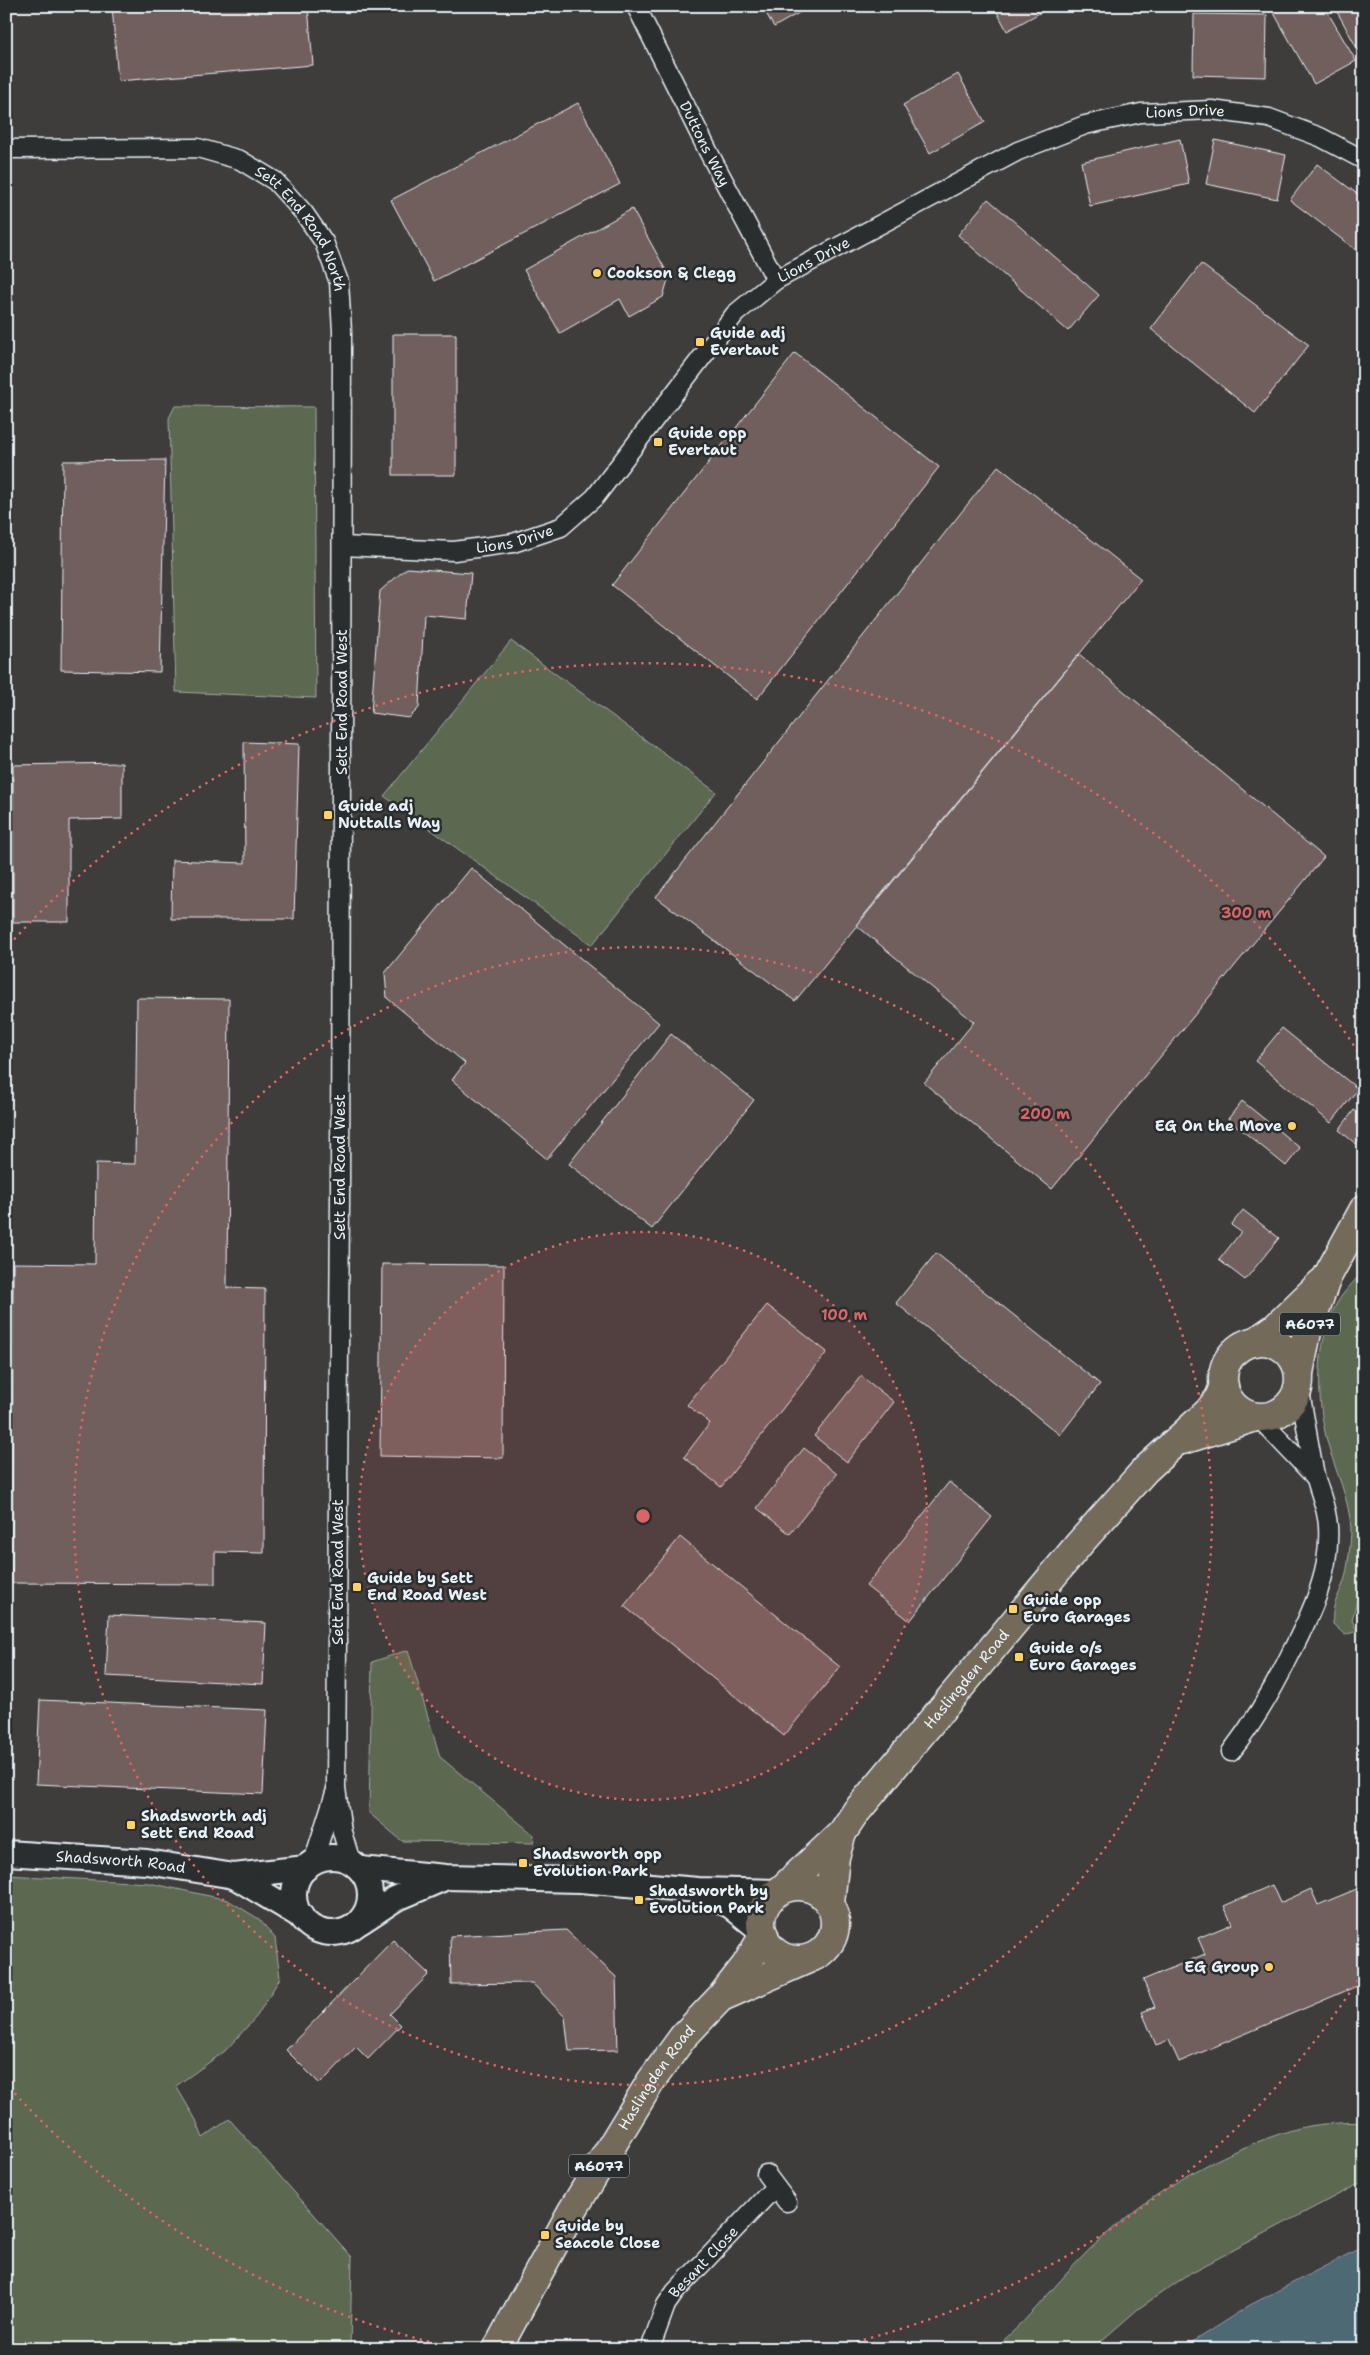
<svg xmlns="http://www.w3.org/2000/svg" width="1370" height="2355" font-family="'Shantell Sans',sans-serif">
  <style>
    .green { fill: #5c6850; stroke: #a2aca4 }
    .water { fill: #4e6973; stroke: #8c9fa8 }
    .building { fill: #715e5d; stroke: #e8f1f8 }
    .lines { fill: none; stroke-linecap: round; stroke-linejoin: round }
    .street-casing { stroke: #e8f1f8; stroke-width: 21 }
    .secondary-casing { stroke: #e8f1f8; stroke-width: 28 }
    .highway-casing { stroke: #e8f1f8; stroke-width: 31 }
    .street { stroke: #2a2d2e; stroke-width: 18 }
    .secondary { stroke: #2a2d2e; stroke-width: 24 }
    .highway { stroke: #736b5a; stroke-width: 28 }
    .ring { fill: none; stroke: #db6466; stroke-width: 2.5; stroke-dasharray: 2.5 5 }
    .poi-dot { fill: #ffd166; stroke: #2a2d2e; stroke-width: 2 }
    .labels { text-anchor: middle; stroke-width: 5; stroke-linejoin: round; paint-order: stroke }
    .shield { fill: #2a2d2e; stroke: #afb6bb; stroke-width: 1 }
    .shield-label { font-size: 14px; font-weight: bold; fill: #e8f1f8 }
    .street-label { font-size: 15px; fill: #e8f1f8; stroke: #2a2d2e }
    .poi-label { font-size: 15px; font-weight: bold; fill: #e8f1f8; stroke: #2a2d2e; text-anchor: start }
    .centre { fill: #db6466; stroke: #2a2d2e; stroke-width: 2.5 }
    .ring-label { font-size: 15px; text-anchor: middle; font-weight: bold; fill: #db6466; stroke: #2a2d2e; stroke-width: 5; stroke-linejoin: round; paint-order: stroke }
  </style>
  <rect width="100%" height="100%" fill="#3f3c3c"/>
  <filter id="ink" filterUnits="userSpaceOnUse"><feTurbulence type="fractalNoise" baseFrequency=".02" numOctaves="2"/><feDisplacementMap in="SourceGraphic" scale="10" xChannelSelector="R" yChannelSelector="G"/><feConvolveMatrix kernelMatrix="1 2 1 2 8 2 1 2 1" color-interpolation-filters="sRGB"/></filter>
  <g filter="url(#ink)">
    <!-- green -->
    <path class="green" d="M 175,406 L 314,407 L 316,698 L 176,692 L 169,418 Z
      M 511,641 L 716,792 L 592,945 L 384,796 Z
      M 1364,1270 L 1364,1365 L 1358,1379 L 1364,1390 L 1364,1572 L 1352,1620 L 1357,1631 L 1345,1635 L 1333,1624 C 1331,1604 1338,1599 1344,1581 C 1348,1569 1351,1541 1351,1528 C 1349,1498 1336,1473 1328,1444 C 1316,1402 1315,1342 1337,1303 C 1344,1291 1355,1281 1364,1270 Z
      M 408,1650 L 440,1757 L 534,1835 L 533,1843 L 402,1841 L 369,1813 L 372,1662 Z
      M 6,1875 L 149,1883 L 228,1900 L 259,1919 L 275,1938 L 280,1978 L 257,2016 L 225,2051 L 176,2086 L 196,2120 L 203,2138 L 229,2119 L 352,2257 L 350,2349 L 6,2349 Z
      M 1364,2122 L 1364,2181 L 1192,2272 L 1138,2309 L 1092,2349 L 993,2349 C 1034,2317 1063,2272 1102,2238 C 1156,2189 1223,2151 1292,2130 C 1315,2123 1340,2123 1364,2122 Z"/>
    <!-- water -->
    <path class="water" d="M 1364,2246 L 1364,2349 L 1181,2349 L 1250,2305 Z"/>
    <!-- building -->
    <path class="building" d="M 112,6 L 308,6 L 313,65 L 118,81 Z
      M 762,6 L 811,6 L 774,27 Z
      M 994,6 L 1052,6 L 1007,31 Z
      M 1270,6 L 1324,6 L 1356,61 L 1314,84 Z
      M 1334,6 L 1364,6 L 1364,47 L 1358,50 Z
      M 1194,14 L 1267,15 L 1266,77 L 1193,75 Z
      M 958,74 L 985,122 L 930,153 L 903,105 Z
      M 578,103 L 620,184 L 434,281 L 391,200 Z
      M 1180,139 L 1189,184 L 1090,206 L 1081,162 Z
      M 1215,140 L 1286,155 L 1277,199 L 1206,184 Z
      M 1317,164 L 1364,199 L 1364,256 L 1290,200 Z
      M 988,199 L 1099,295 L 1068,331 L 958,235 Z
      M 632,209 L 669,276 L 663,297 L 629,316 L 620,299 L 560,333 L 524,270 Z
      M 1201,264 L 1309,345 L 1255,413 L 1151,329 Z
      M 393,334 L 456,334 L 456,475 L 393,475 Z
      M 795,353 L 939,467 L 757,699 L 612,585 Z
      M 165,460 L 160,672 L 61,670 L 63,461 Z
      M 998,466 L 1141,579 L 795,1001 L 656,897 Z
      M 407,568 L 471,573 L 467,619 L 424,615 L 419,708 L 409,718 L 371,713 L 380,591 Z
      M 1079,654 L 1324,857 L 1052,1189 L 924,1083 L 974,1022 L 856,925 Z
      M 244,742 L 299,744 L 294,919 L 171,919 L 172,860 L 245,863 Z
      M 122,763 L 122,819 L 69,820 L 69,922 L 13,922 L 13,765 Z
      M 471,868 L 659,1023 L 547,1159 L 452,1080 L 465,1063 L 387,998 L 385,973 Z
      M 137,998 L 229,999 L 227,1288 L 265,1289 L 264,1553 L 215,1552 L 215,1584 L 12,1583 L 13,1263 L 95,1264 L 96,1163 L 135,1164 Z
      M 1282,1028 L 1358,1089 L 1331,1123 L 1255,1061 Z
      M 671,1034 L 754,1100 L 652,1229 L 569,1164 Z
      M 1242,1101 L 1300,1148 L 1286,1166 L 1228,1119 Z
      M 1354,1110 L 1364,1118 L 1364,1134 L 1356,1144 L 1339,1130 Z
      M 1243,1210 L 1279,1238 L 1245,1280 L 1219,1260 L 1241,1232 L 1231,1225 Z
      M 936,1253 L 1100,1384 L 1060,1435 L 896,1303 Z
      M 382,1264 L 504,1265 L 503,1458 L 380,1456 Z
      M 767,1305 L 827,1352 L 721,1487 L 684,1457 L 710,1423 L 687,1405 Z
      M 861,1376 L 894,1402 L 847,1462 L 814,1436 Z
      M 804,1448 L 837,1474 L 790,1534 L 757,1508 Z
      M 949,1482 L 992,1517 L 910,1621 L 866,1586 Z
      M 680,1537 L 840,1667 L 784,1736 L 624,1606 Z
      M 109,1615 L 266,1623 L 263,1684 L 106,1676 Z
      M 40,1700 L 267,1710 L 263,1794 L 36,1784 Z
      M 1272,1885 L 1280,1903 L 1311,1889 L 1318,1905 L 1364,1886 L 1364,1983 L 1179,2062 L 1169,2040 L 1156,2045 L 1142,2012 L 1155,2007 L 1143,1980 L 1205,1954 L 1198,1938 L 1232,1924 L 1224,1906 Z
      M 566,1930 L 616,1977 L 618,2050 L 569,2051 L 565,2017 L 532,1983 L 451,1984 L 450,1936 Z
      M 393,1940 L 429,1974 L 390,2014 L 401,2025 L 368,2059 L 356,2047 L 320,2084 L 286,2050 Z"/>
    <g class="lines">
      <!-- street casing -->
      <g class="street-casing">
        <g id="street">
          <path id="s1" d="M 636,6 L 709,153 L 776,280"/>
          <path id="s2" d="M 6,149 L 198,148 L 240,160 L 275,181 L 304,213 L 324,242 L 339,282 L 342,331 L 340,1198 L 336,1788 L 342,1832 L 351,1862"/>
          <path id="s3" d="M 342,546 L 454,551 L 513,543 L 561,527 L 595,497 L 735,314 L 776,280 L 1018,151 L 1085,125 L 1141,113 L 1212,110 L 1269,118 L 1320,137 L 1364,160"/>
          <path d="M 1258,1417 L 1315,1477"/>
          <path d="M 1231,1752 C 1255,1721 1273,1690 1290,1655 C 1311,1614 1331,1573 1328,1526 C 1327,1507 1319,1492 1315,1475 C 1309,1445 1304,1415 1299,1385"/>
          <path d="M 313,1862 L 335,1793"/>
          <path d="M 766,2174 L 787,2202"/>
          <path id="s4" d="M 650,2349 L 666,2305 L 675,2292 L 775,2187"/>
        </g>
      </g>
      <!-- secondary casing -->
      <g class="secondary-casing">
        <g id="secondary">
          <path id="s5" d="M 6,1853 L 147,1862 L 234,1876 L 306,1868"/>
          <circle cx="332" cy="1895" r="38"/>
          <path d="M 360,1869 L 446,1877 L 580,1880 L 698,1890 L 778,1892"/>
          <path d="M 234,1876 L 301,1916"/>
          <path d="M 704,1893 L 731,1906 L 763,1932"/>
          <path d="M 360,1922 L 395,1899 L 442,1879"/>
        </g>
      </g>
      <!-- highway casing -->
      <g class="highway-casing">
        <g id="highway">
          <circle cx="1261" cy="1379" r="38"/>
          <path d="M 1255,1342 L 1275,1328 L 1321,1283"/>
          <path d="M 1299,1373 L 1307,1332 L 1327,1277 L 1364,1209"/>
          <path d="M 1183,1440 L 1256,1417"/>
          <circle cx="798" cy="1923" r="37"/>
          <path id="s6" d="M 782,1889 L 842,1833 L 856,1812 L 1080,1543 L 1145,1470 L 1208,1412 L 1219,1398 L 1224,1386"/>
          <path d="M 830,1903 L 835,1857 L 842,1833"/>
          <path d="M 724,1996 L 808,1959"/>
          <path id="s7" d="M 497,2349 L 572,2211 L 651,2081 L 683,2037 L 721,1997 L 746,1965 L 764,1935"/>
        </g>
      </g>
      <!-- street -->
      <use href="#street" class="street"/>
      <!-- secondary -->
      <use href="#secondary" class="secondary"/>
      <!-- highway -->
      <use href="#highway" class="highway"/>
    </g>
  </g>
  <!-- distance rings -->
  <circle cx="643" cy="1516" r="284" fill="#db6466" fill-opacity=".12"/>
  <g class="ring">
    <circle cx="643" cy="1516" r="284"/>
    <circle cx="643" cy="1516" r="569"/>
    <path d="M1362 1974A853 853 0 0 1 835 2347M451 2347A853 853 0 0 1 9 2087M9 945A853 853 0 0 1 1362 1058"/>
  </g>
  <!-- markers -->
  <g class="poi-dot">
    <circle cx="597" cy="273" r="5"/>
    <rect x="695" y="337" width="10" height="10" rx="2.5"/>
    <rect x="653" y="437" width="10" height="10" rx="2.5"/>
    <rect x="323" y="810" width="10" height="10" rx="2.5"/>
    <circle cx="1292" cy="1126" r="5"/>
    <rect x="352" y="1582" width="10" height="10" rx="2.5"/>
    <rect x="1008" y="1604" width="10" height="10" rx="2.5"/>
    <rect x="1014" y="1652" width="10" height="10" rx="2.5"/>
    <rect x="126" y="1820" width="10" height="10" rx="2.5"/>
    <rect x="518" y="1858" width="10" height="10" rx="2.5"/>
    <rect x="634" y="1895" width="10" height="10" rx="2.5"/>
    <circle cx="1269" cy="1967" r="5"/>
    <rect x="540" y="2230" width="10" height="10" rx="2.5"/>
  </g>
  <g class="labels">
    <!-- shield labels -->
    <g class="shield">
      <rect x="1280" y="1312.5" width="60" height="23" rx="4"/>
      <rect x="569" y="2154.5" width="60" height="23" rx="4"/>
    </g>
    <g class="shield-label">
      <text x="1310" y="1329">A6077</text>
      <text x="599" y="2171">A6077</text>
    </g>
    <!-- street labels -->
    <g class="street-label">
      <text dy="5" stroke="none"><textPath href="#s3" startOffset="999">Lions Drive</textPath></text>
      <text dy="5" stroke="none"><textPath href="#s1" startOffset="154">Duttons Way</textPath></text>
      <text dy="5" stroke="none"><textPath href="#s2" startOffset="331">Sett End Road North</textPath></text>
      <text dy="5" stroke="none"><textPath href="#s3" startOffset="594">Lions Drive</textPath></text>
      <text dy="5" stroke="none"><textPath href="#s3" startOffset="174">Lions Drive</textPath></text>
      <text transform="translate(342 702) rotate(-90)" y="5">Sett End Road West</text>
      <text transform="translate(340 1167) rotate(-90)" y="5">Sett End Road West</text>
      <text transform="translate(338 1572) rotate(-90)" y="5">Sett End Road West</text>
      <text dy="5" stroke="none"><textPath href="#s6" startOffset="280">Haslingden Road</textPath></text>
      <text dy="5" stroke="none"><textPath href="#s5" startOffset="115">Shadsworth Road</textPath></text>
      <text dy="5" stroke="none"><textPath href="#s7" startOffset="315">Haslingden Road</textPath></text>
      <text dy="5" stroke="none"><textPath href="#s4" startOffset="104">Besant Close</textPath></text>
    </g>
    <!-- poi labels -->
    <g class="poi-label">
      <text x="607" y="278">Cookson &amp; Clegg</text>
      <text x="710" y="338">Guide adj<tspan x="710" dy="17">Evertaut</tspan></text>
      <text x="668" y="438">Guide opp<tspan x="668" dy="17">Evertaut</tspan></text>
      <text x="338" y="811">Guide adj<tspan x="338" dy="17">Nuttalls Way</tspan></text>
      <text x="1282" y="1131" text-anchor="end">EG On the Move</text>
      <text x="367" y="1583">Guide by Sett<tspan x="367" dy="17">End Road West</tspan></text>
      <text x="1023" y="1605">Guide opp<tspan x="1023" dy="17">Euro Garages</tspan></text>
      <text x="1029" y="1653">Guide o/s<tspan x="1029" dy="17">Euro Garages</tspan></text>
      <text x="141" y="1821">Shadsworth adj<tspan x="141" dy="17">Sett End Road</tspan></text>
      <text x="533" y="1859">Shadsworth opp<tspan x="533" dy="17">Evolution Park</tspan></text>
      <text x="649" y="1896">Shadsworth by<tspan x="649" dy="17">Evolution Park</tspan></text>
      <text x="1259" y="1972" text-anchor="end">EG Group</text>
      <text x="555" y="2231">Guide by<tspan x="555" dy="17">Seacole Close</tspan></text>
    </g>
  </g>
  <circle cx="643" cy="1516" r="8" class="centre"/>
  <g class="ring-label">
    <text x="1246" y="918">300 m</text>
    <text x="1045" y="1119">200 m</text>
    <text x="844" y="1320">100 m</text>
  </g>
  <!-- margin -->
  <rect width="1370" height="2355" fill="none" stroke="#2a2d2e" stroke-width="25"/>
  <rect x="12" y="12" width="1345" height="2330" fill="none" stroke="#e8f1f8" stroke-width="2" filter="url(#ink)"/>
</svg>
